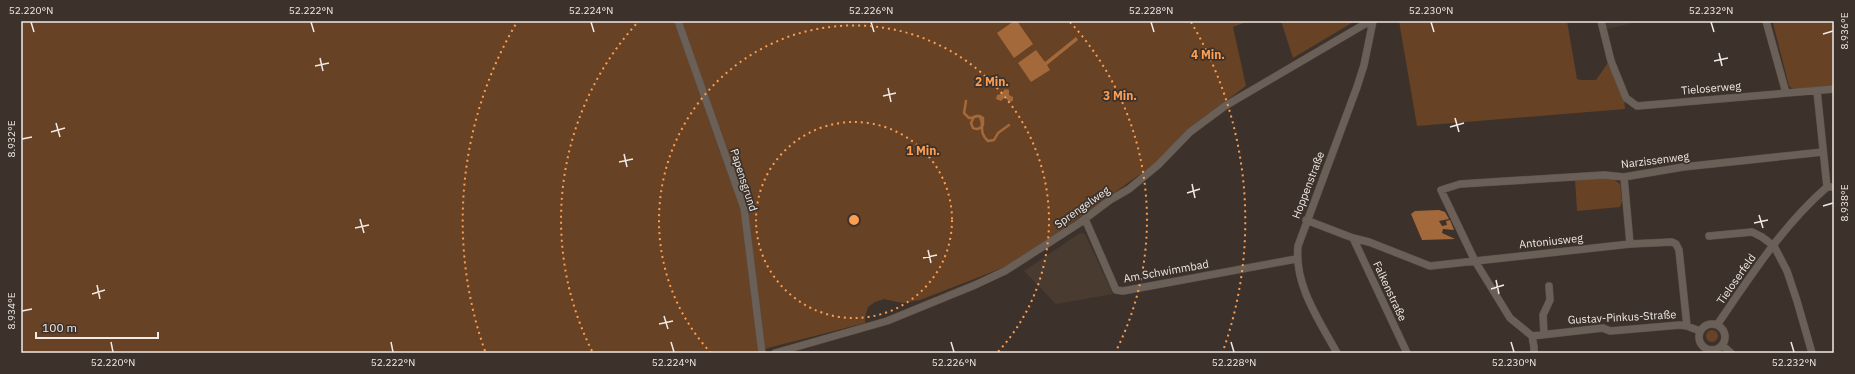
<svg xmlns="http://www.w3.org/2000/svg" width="1855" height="374" font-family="'IBM Plex Sans',sans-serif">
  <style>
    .built { fill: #4a3b30 }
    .green { fill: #684224 }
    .water { fill: #a3693b }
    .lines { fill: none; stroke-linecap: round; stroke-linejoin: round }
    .stream { stroke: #a3693b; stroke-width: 2.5 }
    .minor-casing { stroke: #59504a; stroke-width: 8 }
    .minor { stroke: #6b6058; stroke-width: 7 }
    .ticks { fill: none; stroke: #f1eae6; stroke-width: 1.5 }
    .ring { fill: none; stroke: #fc9e52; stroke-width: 2; stroke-dasharray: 2 4 }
    .labels { text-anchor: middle; stroke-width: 3.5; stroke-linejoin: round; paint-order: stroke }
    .street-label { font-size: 11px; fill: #f1eae6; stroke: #3c322b }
    .centre { fill: #fc9e52; stroke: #3c322b; stroke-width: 2 }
    .ring-label { font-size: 12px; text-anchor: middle; font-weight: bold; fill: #fc9e52; stroke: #3c322b; stroke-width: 3.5; stroke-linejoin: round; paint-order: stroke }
    .neatline { fill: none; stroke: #f1eae6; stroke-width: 1.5 }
    .ticks-label { font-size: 10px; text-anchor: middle; fill: #f1eae6 }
  </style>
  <rect width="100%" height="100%" fill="#3c322b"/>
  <!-- built -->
  <path class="built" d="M 1604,21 L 1641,21 L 1607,29 Z
    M 1080,233 L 1085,234 L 1113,294 L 1056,304 L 1024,271 Z"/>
  <!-- green -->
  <path class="green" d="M 21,21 L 1249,21 L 1233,27 L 1246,86 L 1200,120 L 1156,163 L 1035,249 L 1005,267 L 920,300 L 902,303 L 884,299 L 875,302 L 868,307 L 865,317 L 865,323 L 768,348 L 755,353 L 21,353 Z
    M 1281,21 L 1355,21 L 1293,58 Z
    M 1399,21 L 1567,21 L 1577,79 L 1581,80 L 1596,80 L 1610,60 L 1624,98 L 1625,109 L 1417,126 Z
    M 1793,21 L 1834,21 L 1834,87 L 1793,89 L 1789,86 L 1773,23 Z
    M 1612,178 L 1620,184 L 1622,201 L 1620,207 L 1577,211 L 1575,179 Z
    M1706 336a6 6 0 1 1 12 0a6 6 0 1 1-12 0Z"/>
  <!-- water -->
  <path class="water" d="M 1014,21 L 1017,21 L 1033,44 L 1014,58 L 997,33 Z
    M 1076,37 L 1078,40 L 1047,65 L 1050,70 L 1031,82 L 1018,63 L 1036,50 L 1045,62 Z
    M 1005,89 L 1009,90 L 1009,95 L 1013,97 L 1013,101 L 1009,102 L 1005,97 L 1001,101 L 996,99 L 997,95 L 1001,94 Z
    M 1439,210 L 1445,212 L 1449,219 L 1439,221 L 1442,226 L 1447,225 L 1446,221 L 1450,220 L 1454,230 L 1443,229 L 1442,233 L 1455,239 L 1422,240 L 1411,214 L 1415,211 Z"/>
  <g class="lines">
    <!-- stream -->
    <path class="stream" d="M 966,101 L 964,113 L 969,118 C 975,118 977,113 983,118 L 983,125 C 980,129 977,130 973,128 L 971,123 L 974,117 L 979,116 C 986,124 977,131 988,141 L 994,140 L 998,133 L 1009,125"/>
    <!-- minor casing -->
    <g class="minor-casing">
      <path id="minor" d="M 678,21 L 744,208 L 762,353
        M 1601,21 L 1611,61 L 1626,98 L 1637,106 L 1834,89
        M 1766,21 L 1786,93
        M 1817,91 L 1827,187
        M 1624,177 L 1630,244
        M 1085,219 L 1116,290 L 1123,291 L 1296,259
        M 1306,220 L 1353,238 L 1407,353
        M 1709,236 L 1752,232 L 1762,237 L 1774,246 L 1787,271 L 1797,301 L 1812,353
        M 1353,238 L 1369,242 L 1430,266 L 1630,244 L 1672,242 L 1676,244 L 1679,250 L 1687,326
        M1699 337a13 13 0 1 1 26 0a13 13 0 1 1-26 0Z
        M 1717,325 C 1750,277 1783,225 1827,187 L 1834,187
        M 1700,331 L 1687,326 L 1680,325 L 1610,331 L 1603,328 L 1532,336 L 1510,318 L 1475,261 L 1441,190 L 1460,184 L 1604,175 L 1624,177 L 1683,167 L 1823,152
        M 1544,334 L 1543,315 L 1550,300 L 1549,286
        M 1532,336 L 1534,347 L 1534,353
        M 1722,345 L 1731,353
        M 775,353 L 887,321 L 975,285 L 1005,271 L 1078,224 L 1110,200 L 1129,189 L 1158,165 L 1190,132 L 1225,106 L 1370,21
        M 1337,353 C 1319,320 1294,285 1298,246 L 1357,87 L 1364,65 L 1373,21"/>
    </g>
    <!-- minor -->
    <use href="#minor" class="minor"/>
  </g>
  <!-- ticks -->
  <path class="ticks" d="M 31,22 L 34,32M 311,22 L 314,32M 591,22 L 594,32M 871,22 L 874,32M 1151,22 L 1154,32M 1431,22 L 1434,32M 1711,22 L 1714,32M 1823,34 L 1833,31M 1719,53 L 1722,66M 320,58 L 323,71M 1714,61 L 1728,58M 315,66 L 329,63M 888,88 L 891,102M 883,96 L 896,93M 1455,118 L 1459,132M 56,123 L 60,137M 1450,127 L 1464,123M 51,132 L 65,128M 22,139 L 32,137M 624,154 L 627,167M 619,162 L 633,159M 1192,184 L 1195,198M 1187,193 L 1200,189M 1823,206 L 1833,203M 1759,215 L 1763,228M 360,219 L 364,233M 1754,223 L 1768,220M 355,228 L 369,225M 928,250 L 931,263M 923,258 L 937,255M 1496,280 L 1499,294M 97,285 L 100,299M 1491,289 L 1504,285M 92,294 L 105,290M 22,311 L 32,309M 664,316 L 668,329M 659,324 L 673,321M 111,342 L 113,352M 391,342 L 393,352M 671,342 L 674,352M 951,342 L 954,352M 1231,342 L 1234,352M 1511,342 L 1514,352M 1791,342 L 1794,352"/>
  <!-- distance rings -->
  <g class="ring">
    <circle cx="854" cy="220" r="98"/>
    <path d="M711 353A195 195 0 1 1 997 353"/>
    <path d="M592 351A293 293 0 0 1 638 22M1070 22A293 293 0 0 1 1116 351"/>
    <path d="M485 351A391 391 0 0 1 517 22M1191 22A391 391 0 0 1 1223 351"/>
  </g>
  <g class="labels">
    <!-- street labels -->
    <g class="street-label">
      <text transform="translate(1711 88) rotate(-5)" y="4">Tieloserweg</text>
      <text transform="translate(1655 160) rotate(-7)" y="4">Narzissenweg</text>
      <text transform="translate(744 180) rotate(72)" y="4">Papensgrund</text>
      <text transform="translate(1308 185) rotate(-69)" y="4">Hoppenstraße</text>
      <text transform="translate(1082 207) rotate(-35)" y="4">Sprengelweg</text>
      <text transform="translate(1551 241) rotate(-6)" y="4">Antoniusweg</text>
      <text transform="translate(1166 271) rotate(-10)" y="4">Am Schwimmbad</text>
      <text transform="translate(1736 279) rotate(-55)" y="4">Tieloserfeld</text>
      <text transform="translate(1390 291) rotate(65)" y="4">Falkenstraße</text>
      <text transform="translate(1622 317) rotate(-3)" y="4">Gustav-Pinkus-Straße</text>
    </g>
  </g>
  <circle cx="854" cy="220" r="6" class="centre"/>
  <g class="ring-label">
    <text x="1208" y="59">4 Min.</text>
    <text x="992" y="86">2 Min.</text>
    <text x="1120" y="100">3 Min.</text>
    <text x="923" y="155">1 Min.</text>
  </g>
  <!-- border -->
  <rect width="1855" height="374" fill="none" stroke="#3c322b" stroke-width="44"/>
  <!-- scale -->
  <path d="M36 332v6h122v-6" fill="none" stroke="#f1eae6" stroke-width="2"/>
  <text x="42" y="332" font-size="12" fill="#f1eae6" stroke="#3c322b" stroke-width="3" paint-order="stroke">100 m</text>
  <rect x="22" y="22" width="1811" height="330" class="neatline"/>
  <g class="ticks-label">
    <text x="31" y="14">52.220°N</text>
    <text x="311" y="14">52.222°N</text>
    <text x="591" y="14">52.224°N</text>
    <text x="871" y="14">52.226°N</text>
    <text x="1151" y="14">52.228°N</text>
    <text x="1431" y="14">52.230°N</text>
    <text x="1711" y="14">52.232°N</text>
    <text transform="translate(1844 31) rotate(-90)" y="4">8.936°E</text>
    <text transform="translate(11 139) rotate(-90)" y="4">8.932°E</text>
    <text transform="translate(1844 203) rotate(-90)" y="4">8.938°E</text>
    <text transform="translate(11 311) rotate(-90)" y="4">8.934°E</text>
    <text x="113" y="366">52.220°N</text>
    <text x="393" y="366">52.222°N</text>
    <text x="674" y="366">52.224°N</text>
    <text x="954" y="366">52.226°N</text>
    <text x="1234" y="366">52.228°N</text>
    <text x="1514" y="366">52.230°N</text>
    <text x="1794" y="366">52.232°N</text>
  </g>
</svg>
